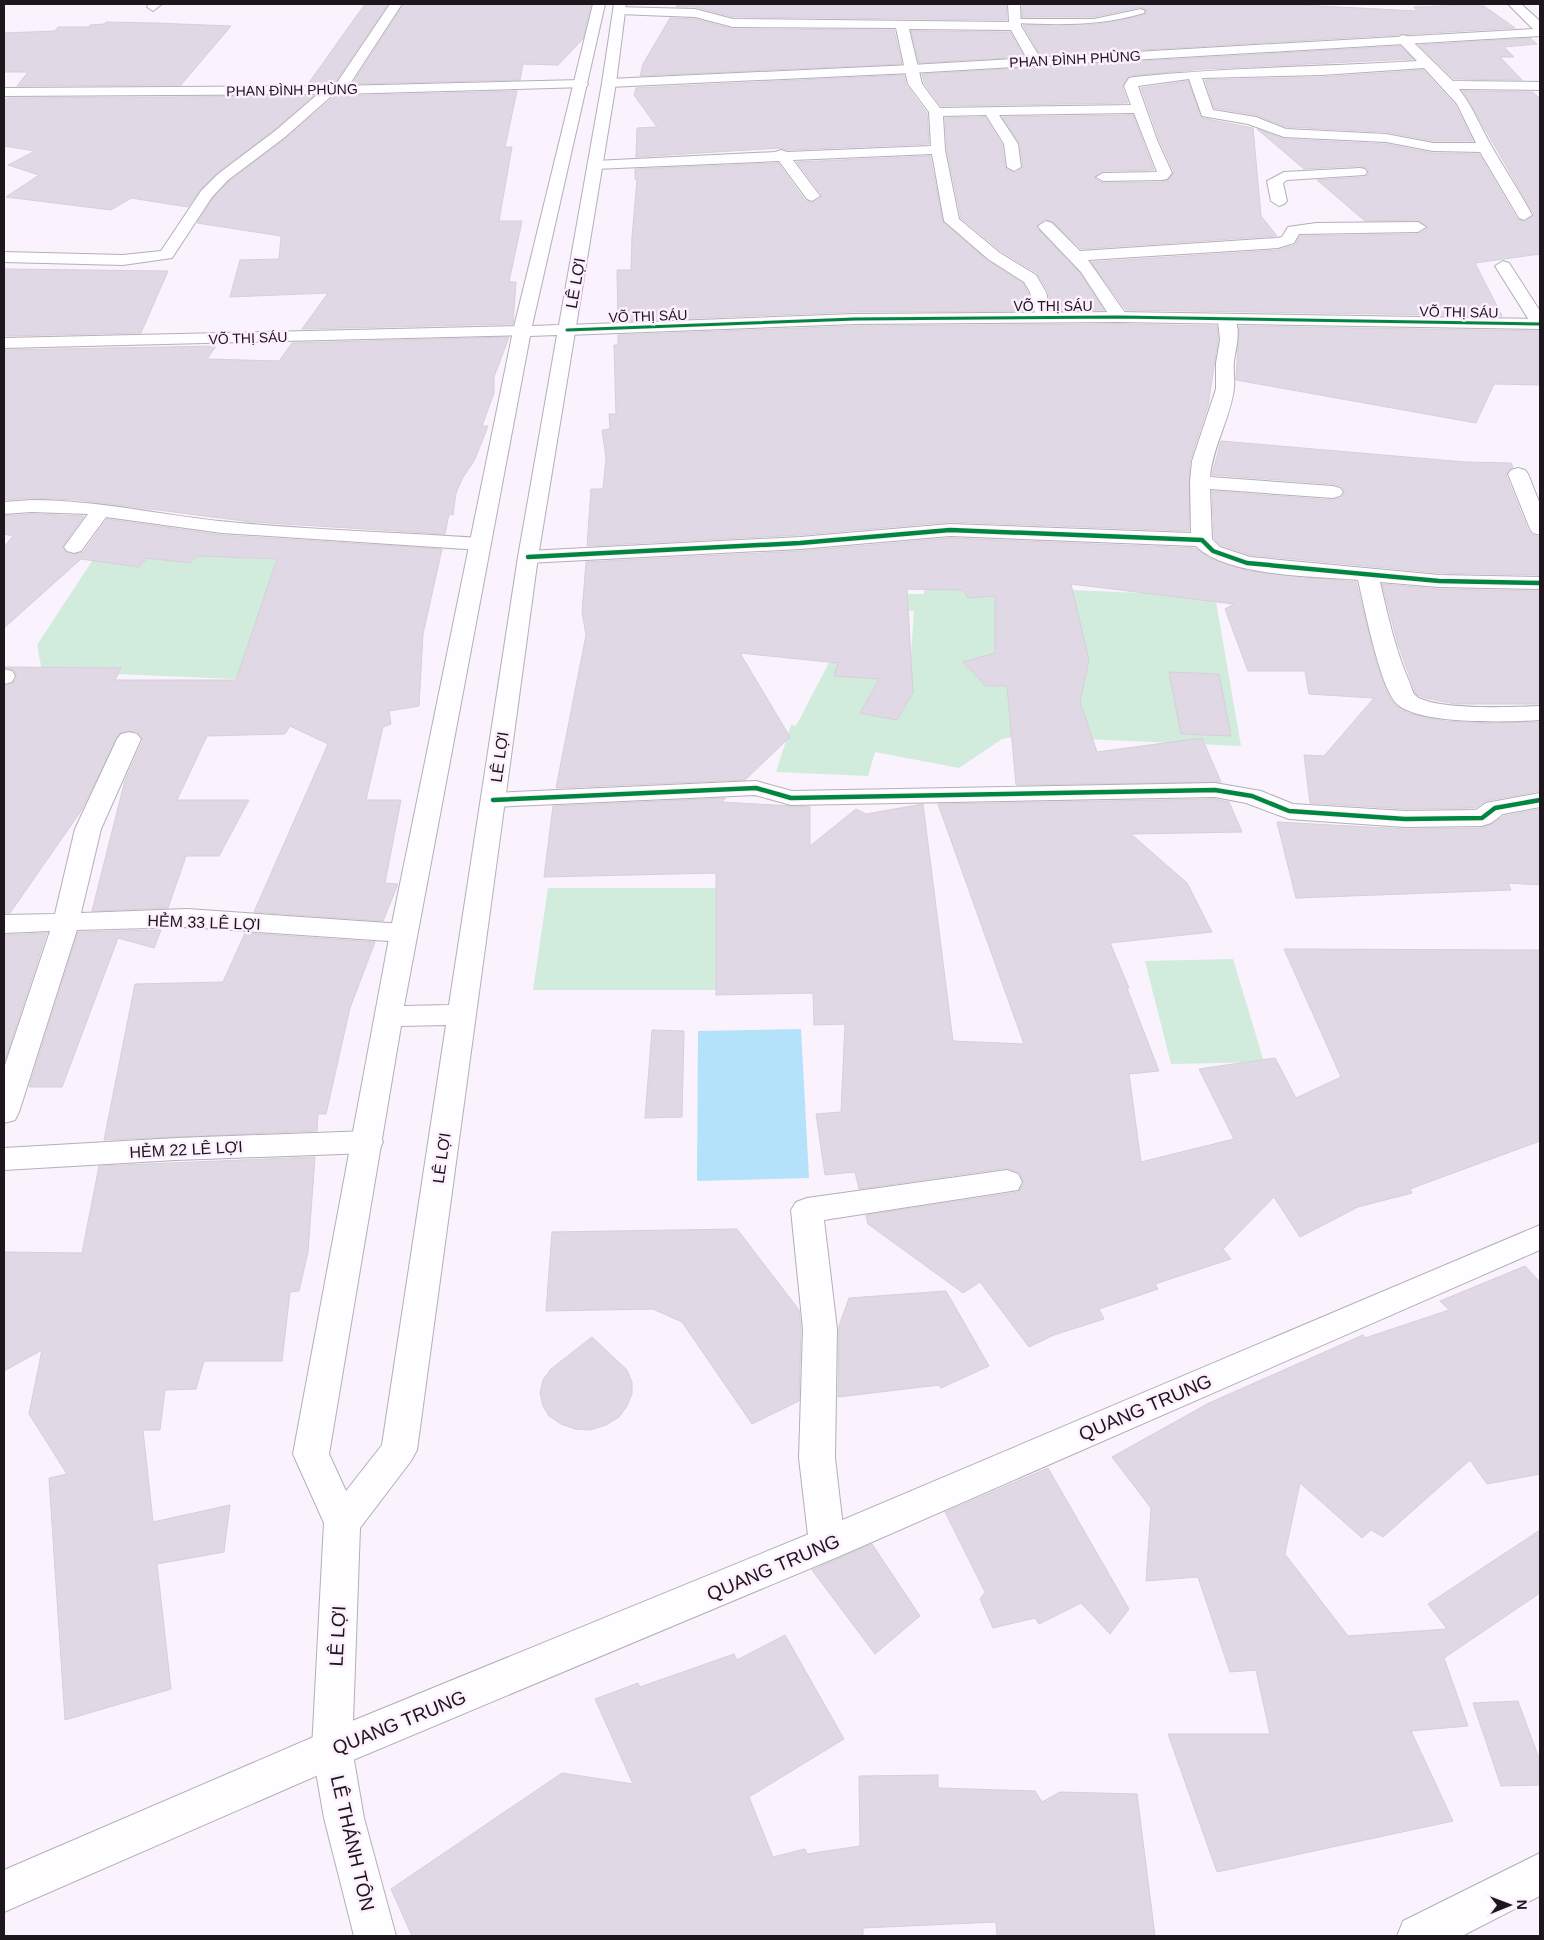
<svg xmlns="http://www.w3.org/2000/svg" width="1544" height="1940" font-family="Arial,sans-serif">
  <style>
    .green { fill: #d1ecdc }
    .water { fill: #b4e2fa }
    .building { fill: #e0d8e5; stroke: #d6d0d8 }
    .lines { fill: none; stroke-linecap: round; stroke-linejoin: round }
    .service-casing { stroke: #b5afb6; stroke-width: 2 }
    .minor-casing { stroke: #b5afb6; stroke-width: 2 }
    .tertiary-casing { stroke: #b5afb6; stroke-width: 2 }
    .secondary-casing { stroke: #b5afb6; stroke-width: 2 }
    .primary-casing { stroke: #b5afb6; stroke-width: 2 }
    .service { fill: #fefdff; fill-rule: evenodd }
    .minor { fill: #fefdff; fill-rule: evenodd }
    .tertiary { fill: #fefdff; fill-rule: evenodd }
    .secondary { fill: #fefdff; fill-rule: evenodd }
    .primary { fill: #fefdff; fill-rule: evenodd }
    .cycleway-far1-casing { stroke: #feefff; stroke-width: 5 }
    .cycleway-casing { stroke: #feefff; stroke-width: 7 }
    .cycleway-far1 { stroke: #00873e; stroke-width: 3 }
    .cycleway { stroke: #00873e; stroke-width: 4.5 }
    .labels { text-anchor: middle; stroke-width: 5; stroke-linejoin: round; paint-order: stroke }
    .far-street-label { font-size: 14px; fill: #1d171d; stroke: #feefff }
    .street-label { font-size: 16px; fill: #1d171d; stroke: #feefff }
    .near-street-label { font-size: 19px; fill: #1d171d; stroke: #feefff }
  </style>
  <rect width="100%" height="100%" fill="#faf2fc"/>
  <!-- green -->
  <path class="green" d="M 98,552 L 295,560 L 236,679 L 42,671 L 37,645 Z
    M 925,584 L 1215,596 L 1241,746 L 1019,736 L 1002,739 L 959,768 L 875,752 L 868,776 L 776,772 L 791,725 L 796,726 L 832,657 L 888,657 L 911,654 L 914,611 L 830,608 L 833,595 L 924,594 Z
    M 548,888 L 734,888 L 732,990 L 533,990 Z
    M 1233,959 L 1264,1062 L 1171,1064 L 1145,961 Z"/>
  <!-- water -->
  <path class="water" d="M 801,1029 L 809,1178 L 697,1181 L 698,1031 Z"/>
  <!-- building -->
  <path class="building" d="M 365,4 L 388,4 L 334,84 L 308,84 Z
    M 404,4 L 591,4 L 583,39 L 558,65 L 523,64 L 520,80 L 352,84 Z
    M 678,4 L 1006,4 L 1007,20 L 733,17 L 695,7 L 676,7 Z
    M 1022,4 L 1300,5 L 1417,11 L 1414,7 L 1468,5 L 1484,6 L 1515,28 L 1041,56 L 1023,25 L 1096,24 L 1144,15 L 1147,10 L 1141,7 L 1094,17 L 1022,17 Z
    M 670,18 L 695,19 L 733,29 L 894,30 L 902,64 L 640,76 L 643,64 Z
    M 106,22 L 154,23 L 231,26 L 181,85 L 17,86 L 28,72 L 4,72 L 4,33 L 55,31 L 58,27 L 89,27 L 90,25 L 104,24 Z
    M 911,31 L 1010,32 L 1024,57 L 919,63 Z
    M 1530,38 L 1537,44 L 1504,47 L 1514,57 L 1500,57 L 1522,80 L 1454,79 L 1419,45 Z
    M 1400,46 L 1413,59 L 1204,69 L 1129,76 L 1122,87 L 1128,103 L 941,106 L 924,83 L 922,74 Z
    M 1423,70 L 1455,105 L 1473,141 L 1433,141 L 1386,132 L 1286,127 L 1256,115 L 1214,108 L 1205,80 L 1322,77 Z
    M 904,75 L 906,85 L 927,113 L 929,144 L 787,150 L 780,148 L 636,157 L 637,128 L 657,127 L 634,95 L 636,88 Z
    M 1188,81 L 1202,118 L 1253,128 L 1261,216 L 1277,236 L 1081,249 L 1053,222 L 1045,219 L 1036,227 L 1080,273 L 1104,310 L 1052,311 L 1048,291 L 1037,273 L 1001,251 L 961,218 L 947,150 L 945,118 L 985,117 L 1002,145 L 1005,167 L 1015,173 L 1023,167 L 1020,144 L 1002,117 L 1133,115 L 1154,170 L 1103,171 L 1094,178 L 1103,183 L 1162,182 L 1168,180 L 1174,172 L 1159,139 L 1141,88 Z
    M 517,91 L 505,147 L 512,147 L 499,221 L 522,221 L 509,282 L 516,282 L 513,324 L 302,329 L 328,293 L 230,297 L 240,260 L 279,259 L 281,236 L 197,223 L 213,198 L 229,181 L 286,138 L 335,96 Z
    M 1463,91 L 1533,92 L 1540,99 L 1540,254 L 1475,263 L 1502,316 L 1126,310 L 1091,262 L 1278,250 L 1295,245 L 1300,236 L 1418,234 L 1428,228 L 1418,220 L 1365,221 L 1317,180 L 1365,177 L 1369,173 L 1367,168 L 1360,166 L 1304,169 L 1257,129 L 1284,139 L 1386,144 L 1433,153 L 1479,154 L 1517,219 L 1525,222 L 1534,214 Z
    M 313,96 L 274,130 L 217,173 L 200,190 L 188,207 L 131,198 L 111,210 L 6,197 L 39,175 L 8,165 L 35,151 L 4,146 L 4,102 L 7,98 Z
    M 930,156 L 943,222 L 987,260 L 1023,283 L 1028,293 L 1032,311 L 855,312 L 618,321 L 617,270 L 631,270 L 632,237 L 637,179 L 635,179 L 635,169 L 778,163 L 805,200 L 811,203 L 821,198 L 822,195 L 797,162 Z
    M 4,269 L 168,271 L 141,333 L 4,336 Z
    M 1119,324 L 1217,326 L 1218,340 L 1208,406 L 1190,461 L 1189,531 L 950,522 L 800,535 L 587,546 L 591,489 L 603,489 L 606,458 L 602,430 L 610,429 L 609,414 L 616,414 L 614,345 L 618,345 L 618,335 L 855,326 Z
    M 1239,326 L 1540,331 L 1540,385 L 1494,384 L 1476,423 L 1236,380 Z
    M 509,337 L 494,377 L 494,393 L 482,426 L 488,426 L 475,459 L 462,479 L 456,493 L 453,515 L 449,514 L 445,534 L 252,522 L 79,500 L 31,498 L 4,500 L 4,350 L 216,346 L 207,359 L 279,361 L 292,343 Z
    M 1221,441 L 1465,462 L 1511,463 L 1513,467 L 1506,475 L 1528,530 L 1532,535 L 1539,537 L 1540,540 L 1540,575 L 1439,573 L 1250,555 L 1221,545 L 1214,538 L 1212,491 L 1333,500 L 1341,498 L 1345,492 L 1341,486 L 1333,484 L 1212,475 Z
    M 31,514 L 84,516 L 62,547 L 66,552 L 73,555 L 83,552 L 107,519 L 222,535 L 442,549 L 423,634 L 419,706 L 389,711 L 391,724 L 383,727 L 366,800 L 401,800 L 385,883 L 398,884 L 383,921 L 254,912 L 328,744 L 290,726 L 285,734 L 207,736 L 177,800 L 249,800 L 219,856 L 186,856 L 168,908 L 92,911 L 125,780 L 143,740 L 137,731 L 120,733 L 81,811 L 10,913 L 4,913 L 4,686 L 12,684 L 17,677 L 14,670 L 4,667 L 121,668 L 115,680 L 236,680 L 277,559 L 197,556 L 190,563 L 147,558 L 139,567 L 81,559 L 4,628 L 4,547 L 13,536 L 4,534 L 4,516 Z
    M 950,538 L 1195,548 L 1209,558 L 1249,571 L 1356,582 L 1377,665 L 1389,696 L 1395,705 L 1408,713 L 1444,721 L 1487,723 L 1540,722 L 1540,791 L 1486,801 L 1475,808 L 1405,809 L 1310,803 L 1304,755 L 1324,756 L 1374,698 L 1309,694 L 1305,671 L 1248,671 L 1225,609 L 1234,604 L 1071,584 L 1089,660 L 1080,702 L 1097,752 L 1202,738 L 1221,782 L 1016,785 L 1007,686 L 986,686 L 963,662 L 995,653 L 995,596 L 968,598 L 963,590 L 907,589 L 913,693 L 897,720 L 860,713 L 879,679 L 834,676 L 838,663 L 740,653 L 790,737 L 745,780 L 556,788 L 586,635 L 582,612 L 586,562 L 800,551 Z
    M 1382,584 L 1439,589 L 1540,591 L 1540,704 L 1455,704 L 1425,698 L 1416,694 L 1398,644 Z
    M 1169,672 L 1219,674 L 1231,736 L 1181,734 Z
    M 726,798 L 721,802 L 810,807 L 810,846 L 856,809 L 866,814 L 923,804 L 953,1041 L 1024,1044 L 938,804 L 1215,799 L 1229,802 L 1242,832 L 1131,834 L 1187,883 L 1212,932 L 1110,943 L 1129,988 L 1127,988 L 1159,1071 L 1129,1074 L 1141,1162 L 1234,1139 L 1199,1069 L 1275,1058 L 1296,1098 L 1341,1077 L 1284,949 L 1540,950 L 1540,1141 L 1410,1189 L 1412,1193 L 1358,1207 L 1300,1237 L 1274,1197 L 1223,1249 L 1231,1259 L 1155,1284 L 1158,1289 L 1099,1309 L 1104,1319 L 1054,1335 L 1029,1347 L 980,1282 L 963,1293 L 868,1224 L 866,1215 L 1018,1192 L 1024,1183 L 1020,1173 L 1007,1168 L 859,1189 L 855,1172 L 825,1175 L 816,1114 L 841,1112 L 845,1024 L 814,1025 L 813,993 L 716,995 L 716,873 L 544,877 L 553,806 Z
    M 1540,809 L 1540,885 L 1508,883 L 1511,890 L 1296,898 L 1277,822 L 1405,829 L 1482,828 L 1492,824 L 1504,816 Z
    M 161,930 L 154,948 L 118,938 L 62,1087 L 29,1087 L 78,932 Z
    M 47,933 L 4,1063 L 4,935 Z
    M 245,933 L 375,942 L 350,1008 L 326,1114 L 318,1114 L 317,1131 L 104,1140 L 135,984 L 223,982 Z
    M 652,1030 L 684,1031 L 682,1117 L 645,1118 Z
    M 315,1157 L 308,1252 L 299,1291 L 290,1292 L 282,1361 L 204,1361 L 196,1389 L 165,1390 L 160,1430 L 143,1430 L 153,1522 L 230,1505 L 224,1552 L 157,1564 L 171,1689 L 65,1720 L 49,1478 L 67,1474 L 29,1414 L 42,1350 L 4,1371 L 4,1252 L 82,1253 L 99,1166 Z
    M 737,1229 L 799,1310 L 801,1329 L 799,1401 L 752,1424 L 682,1322 L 653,1309 L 546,1311 L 552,1232 Z
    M 1525,1266 L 1540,1282 L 1540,1474 L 1487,1484 L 1470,1460 L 1383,1537 L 1371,1530 L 1362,1538 L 1300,1483 L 1285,1554 L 1348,1636 L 1447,1629 L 1428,1604 L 1540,1530 L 1540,1593 L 1444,1658 L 1468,1726 L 1411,1731 L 1453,1821 L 1217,1872 L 1168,1734 L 1270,1734 L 1256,1670 L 1230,1672 L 1198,1577 L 1146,1581 L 1151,1508 L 1112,1457 L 1209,1403 L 1363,1335 L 1365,1338 L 1449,1310 L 1440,1301 Z
    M 946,1291 L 989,1366 L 941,1388 L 939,1385 L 838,1397 L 839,1326 L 849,1298 Z
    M 592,1337 L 627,1370 L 632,1382 L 632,1394 L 627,1406 L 619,1417 L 606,1425 L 590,1430 L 575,1429 L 561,1424 L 549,1416 L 543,1406 L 540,1393 L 543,1380 L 551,1369 Z
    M 1048,1468 L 1129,1609 L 1110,1634 L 1081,1603 L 1039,1624 L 1035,1618 L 993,1628 L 980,1599 L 985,1592 L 945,1512 Z
    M 872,1544 L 920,1616 L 875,1654 L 812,1570 Z
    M 785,1635 L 844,1739 L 749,1797 L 773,1857 L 805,1849 L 807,1854 L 860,1846 L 859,1776 L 938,1775 L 938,1788 L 1035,1791 L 1042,1802 L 1060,1792 L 1137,1794 L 1155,1936 L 997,1936 L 996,1922 L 863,1928 L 863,1936 L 412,1936 L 391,1889 L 562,1773 L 633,1784 L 595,1699 L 638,1683 L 640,1687 L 734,1654 L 737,1660 Z
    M 1518,1701 L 1540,1761 L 1540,1785 L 1501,1786 L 1473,1703 Z"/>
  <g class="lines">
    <!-- service casing -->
    <g class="service-casing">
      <path id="service" d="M 1141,9 L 1145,11 L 1144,13 C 1101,26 1059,25 1015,23 L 1011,21 L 1015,19 L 1094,19 Z"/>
    </g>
    <!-- minor casing -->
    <g class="minor-casing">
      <path id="minor" d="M 149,4 L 162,4 L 153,11 L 147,7 Z
        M 390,4 L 402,4 L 344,93 L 335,93 L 285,137 L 228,180 L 212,197 L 172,258 L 123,265 L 4,262 L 4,252 L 123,255 L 161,251 L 201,191 L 218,174 L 275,131 L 326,87 L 334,87 Z
        M 1008,4 L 1020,4 L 1021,26 L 1042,61 L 1040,64 L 1030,64 L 1011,30 L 909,29 L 922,84 L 940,108 L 1131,105 L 1124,86 L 1129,78 L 1134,77 C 1228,67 1322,67 1417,61 L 1396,39 L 1402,35 L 1407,36 L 1453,81 L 1540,82 L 1540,90 L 1459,89 C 1473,107 1481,128 1492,147 C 1505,170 1520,192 1532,215 L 1524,220 L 1519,218 L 1480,152 L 1433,151 L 1386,142 L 1284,137 L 1248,124 L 1202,116 L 1189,79 L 1138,86 L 1157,140 L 1172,173 L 1167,179 L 1162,180 L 1103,181 L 1096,177 L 1103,173 L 1157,172 L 1134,113 L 999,115 L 1018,144 L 1021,167 L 1014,171 L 1007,167 L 1004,144 L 986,115 L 943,116 L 945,150 L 959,219 L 1000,253 L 1036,275 L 1046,292 L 1052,318 L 1049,322 L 1037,322 L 1030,292 L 1024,282 L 988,259 L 944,221 L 932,154 L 793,160 L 820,196 L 812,201 L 807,199 L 779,161 L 595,169 L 588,165 L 595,161 L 775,152 L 781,150 L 787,152 L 931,146 L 929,112 L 908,84 L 896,28 L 733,27 L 695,17 L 619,14 L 613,10 L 615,7 L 695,9 L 733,19 L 1009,22 ZM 1424,68 L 1457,104 L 1476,143 L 1433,143 L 1386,134 L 1286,129 L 1256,117 L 1213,110 L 1202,78 L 1322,75 Z
        M 1360,168 L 1365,169 L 1367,172 L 1365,175 L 1287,180 L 1283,183 L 1287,201 L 1284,204 L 1279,206 L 1271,201 L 1267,181 L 1284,172 Z
        M 1046,221 L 1052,223 L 1080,251 L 1277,238 L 1282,237 L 1288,227 L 1316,223 L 1418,222 L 1426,227 L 1418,232 L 1299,234 L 1294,243 L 1278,248 L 1088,260 L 1128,317 L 1125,321 L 1113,321 L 1081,272 L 1040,229 L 1038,226 Z
        M 1503,261 L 1509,263 L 1540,311 L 1540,329 L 1534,328 L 1495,266 Z
        M 1227,315 L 1233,316 C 1242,329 1236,347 1234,361 C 1233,370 1235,379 1234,388 C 1231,417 1213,445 1210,477 L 1333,486 L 1340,488 L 1343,492 L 1340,496 L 1333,498 L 1210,489 L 1212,539 L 1220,547 L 1250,557 L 1439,575 L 1540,577 L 1540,589 L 1439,587 L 1380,582 C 1388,616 1395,649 1409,681 C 1411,685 1412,692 1415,695 C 1431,711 1516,707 1540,706 L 1540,720 C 1510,722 1419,725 1397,704 C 1380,688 1364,605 1358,580 C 1315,576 1227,577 1196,546 L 950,536 L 800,549 L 528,563 L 521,561 L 518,557 L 521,553 L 528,551 L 800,537 L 950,524 L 1191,533 L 1190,482 L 1192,461 L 1216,389 L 1216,363 L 1220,340 L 1218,320 L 1221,316 Z
        M 1518,468 L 1525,470 L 1528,474 L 1540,504 L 1540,535 L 1533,533 L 1530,529 L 1508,474 L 1511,470 Z
        M 31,500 C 95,500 156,514 219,521 C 306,530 393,532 480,538 L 487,540 L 490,544 L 487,548 L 480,550 L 222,533 L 106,517 L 81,551 L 74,553 L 67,551 L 64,547 L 88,514 L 31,512 L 4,514 L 4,502 Z
        M 4,669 L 12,671 L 15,676 L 12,682 L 4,684 Z
        M 129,732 L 137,734 L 141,739 L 101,829 L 81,913 L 187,909 L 403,924 L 413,927 L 416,933 L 413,939 L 403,942 L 187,927 L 77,930 L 19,1112 L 15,1120 L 4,1123 L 4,1068 L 50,931 L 4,933 L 4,915 L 55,914 L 75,829 L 117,739 L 121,734 Z
        M 756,781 L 792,791 L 1215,783 L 1261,791 L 1293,804 L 1405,811 L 1476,810 L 1486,803 L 1540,793 L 1540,807 L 1503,814 L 1491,823 L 1482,826 L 1405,827 L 1289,819 L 1246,803 L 1215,797 L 791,805 L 755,795 L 493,807 L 484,805 L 481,800 L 484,795 L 493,793 Z
        M 368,1131 L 379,1134 L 383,1142 L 379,1150 L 368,1153 L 176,1160 L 4,1170 L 4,1148 L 176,1138 Z
        M 1007,1170 L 1018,1174 L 1022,1182 L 1018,1190 L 824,1220 L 837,1329 L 835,1458 L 845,1544 L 840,1556 L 827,1560 L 814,1556 L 809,1544 L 799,1458 L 803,1329 L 791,1210 L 796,1202 L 807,1198 Z
        M 1540,1853 L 1540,1896 L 1462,1936 L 1397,1936 L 1403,1921 Z"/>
    </g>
    <!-- tertiary casing -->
    <g class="tertiary-casing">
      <path id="tertiary" d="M 1508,4 L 1521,4 L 1540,21 L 1540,36 L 911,73 L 609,87 L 602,83 L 609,79 L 911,65 L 1533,29 Z
        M 581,80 L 586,81 L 588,84 L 586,87 L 339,94 L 4,96 L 4,88 L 339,86 Z
        M 1119,312 L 1540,319 L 1540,329 L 1119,322 L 855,324 L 567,335 L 561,334 L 558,330 L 561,326 L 567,325 L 855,314 Z
        M 522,326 L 528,327 L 531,331 L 528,335 L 4,348 L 4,338 Z"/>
    </g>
    <!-- secondary casing -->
    <g class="secondary-casing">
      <path id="secondary" d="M 593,4 L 605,4 L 532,326 L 559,325 L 602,83 L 614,4 L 626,4 L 616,83 L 538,557 L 417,1450 L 411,1461 L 360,1528 L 352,1749 L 364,1818 L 396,1936 L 354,1936 L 324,1818 L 312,1749 L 324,1523 L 293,1454 L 390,933 L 513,331 ZM 557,335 L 518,557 L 449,1005 L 404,1006 L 530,336 ZM 446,1025 L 382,1445 L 346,1491 L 329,1454 L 401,1026 Z"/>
    </g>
    <!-- primary casing -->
    <g class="primary-casing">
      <path id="primary" d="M 1540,1225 L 1540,1250 L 840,1556 L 346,1763 L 4,1912 L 4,1870 L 318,1735 L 814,1532 Z"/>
    </g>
    <!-- service -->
    <use href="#service" class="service"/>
    <!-- minor -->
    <use href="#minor" class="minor"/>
    <!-- tertiary -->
    <use href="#tertiary" class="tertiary"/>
    <!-- secondary -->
    <use href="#secondary" class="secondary"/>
    <!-- primary -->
    <use href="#primary" class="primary"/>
    <!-- cycleway-far1 casing -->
    <g class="cycleway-far1-casing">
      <path id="cycleway-far1" d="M 567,330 L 855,319 L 1119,317 L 1540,324"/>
    </g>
    <!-- cycleway casing -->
    <g class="cycleway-casing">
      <path id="cycleway" d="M 528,557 L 800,543 L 950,530 L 1202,540 L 1213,551 L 1247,563 L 1439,581 L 1540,583
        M 493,800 L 756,788 L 791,798 L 1215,790 L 1252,796 L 1289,811 L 1405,819 L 1482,818 L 1495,808 L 1540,800"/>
    </g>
    <!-- cycleway-far1 -->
    <use href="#cycleway-far1" class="cycleway-far1"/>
    <!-- cycleway -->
    <use href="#cycleway" class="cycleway"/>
  </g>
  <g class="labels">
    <!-- far-street labels -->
    <g class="far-street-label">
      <text transform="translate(1075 59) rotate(-3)" y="5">PHAN ĐÌNH PHÙNG</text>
      <text transform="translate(292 90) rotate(-1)" y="5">PHAN ĐÌNH PHÙNG</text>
      <text x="1053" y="311">VÕ THỊ SÁU</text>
      <text transform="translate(1459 312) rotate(1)" y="5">VÕ THỊ SÁU</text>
      <text transform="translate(648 316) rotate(-2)" y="5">VÕ THỊ SÁU</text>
      <text transform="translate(248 338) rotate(-2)" y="5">VÕ THỊ SÁU</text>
    </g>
    <!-- street labels -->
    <g class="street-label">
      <text transform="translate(575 283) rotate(-80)" y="6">LÊ LỢI</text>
      <text transform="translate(499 757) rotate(-82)" y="6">LÊ LỢI</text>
      <text transform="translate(204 922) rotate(2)" y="6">HẺM 33 LÊ LỢI</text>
      <text transform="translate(186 1149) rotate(-3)" y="6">HẺM 22 LÊ LỢI</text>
      <text transform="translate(441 1158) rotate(-82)" y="6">LÊ LỢI</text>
    </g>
    <!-- near-street labels -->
    <g class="near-street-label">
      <text transform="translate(1145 1407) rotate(-23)" y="7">QUANG TRUNG</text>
      <text transform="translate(773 1567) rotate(-23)" y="7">QUANG TRUNG</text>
      <text transform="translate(337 1636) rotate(-87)" y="7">LÊ LỢI</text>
      <text transform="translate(399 1722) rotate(-22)" y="7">QUANG TRUNG</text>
      <text transform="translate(353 1843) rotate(77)" y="7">LÊ THÁNH TÔN</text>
    </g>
  </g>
  <!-- border -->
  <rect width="1544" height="1940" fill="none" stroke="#1d171d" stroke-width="10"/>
  <!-- north arrow -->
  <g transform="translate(1509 1905) rotate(89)" stroke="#feefff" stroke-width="4" paint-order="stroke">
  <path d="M0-4L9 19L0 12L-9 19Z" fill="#1d171d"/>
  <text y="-8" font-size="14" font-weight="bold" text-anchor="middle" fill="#1d171d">N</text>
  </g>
</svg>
